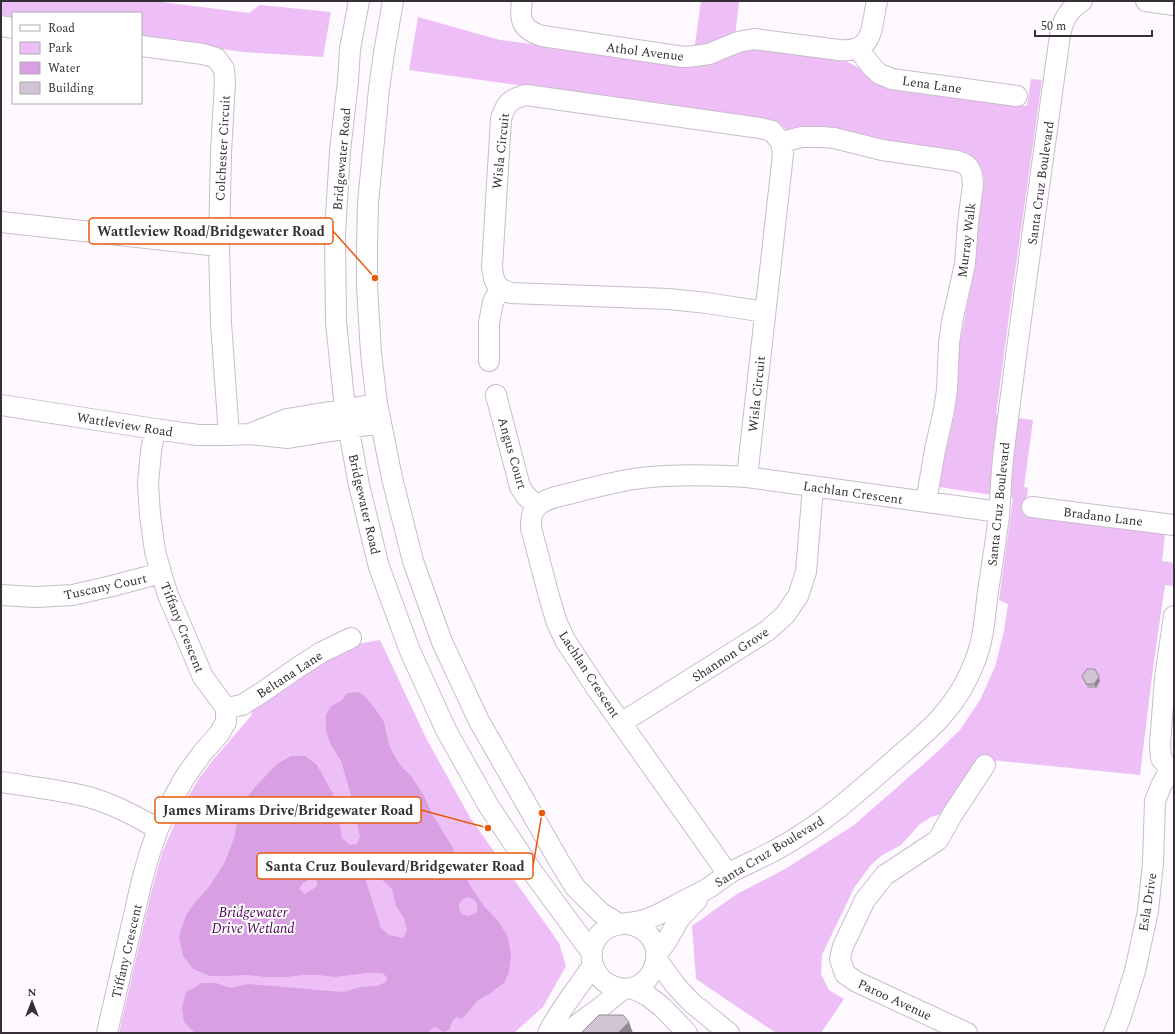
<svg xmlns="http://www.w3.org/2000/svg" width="1175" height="1034" font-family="Spectral,serif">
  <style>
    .green { fill: #eebef7 }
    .water { fill: #d8a0e3; fill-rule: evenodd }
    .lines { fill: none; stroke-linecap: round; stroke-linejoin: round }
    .minor-casing { stroke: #c9bccc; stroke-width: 22 }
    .minor { stroke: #fff; stroke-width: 20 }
    .wall { fill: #b4a9b6 }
    .shaded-wall { fill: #928994 }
    .building { fill: #d1c4d4; stroke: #928994 }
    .labels { text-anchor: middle; stroke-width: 4; stroke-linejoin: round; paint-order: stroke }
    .street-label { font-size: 13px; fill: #352f36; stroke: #fff }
    .water-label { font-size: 14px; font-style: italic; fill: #4b0257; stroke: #fff }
    .leader { fill: none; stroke: #e8590c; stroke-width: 1.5 }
    .callout-dot { fill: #e8590c; stroke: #fff; stroke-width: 1.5 }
    .callout { fill: #fff; stroke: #e8590c; stroke-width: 1.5 }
    .callout-label { font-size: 14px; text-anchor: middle; font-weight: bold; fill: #352f36 }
  </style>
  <rect width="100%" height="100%" fill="#fef8ff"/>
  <!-- green -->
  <path class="green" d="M 1,1 L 154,1 L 249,13 L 260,5 L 331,12 L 323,57 L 243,52 L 141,38 L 141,13 L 13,13 L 13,19 L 1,18 Z
    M 701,1 L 739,1 L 733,55 L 748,50 L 764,50 L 844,60 L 861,69 L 892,88 L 1027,106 L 1031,79 L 1042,80 L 1011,301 L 996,415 L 1033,420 L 1024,487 L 1028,488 L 1025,510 L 1165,534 L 1162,561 L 1174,563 L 1174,586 L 1165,585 L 1153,668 L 1140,775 L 981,759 L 945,813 L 931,817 L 920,824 L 901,845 L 881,856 L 870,866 L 854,888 L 822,955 L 821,974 L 829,990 L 844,999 L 821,1033 L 776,1033 L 696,979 L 692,926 L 737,894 L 785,869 L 854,825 L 934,755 L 960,730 L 980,700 L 995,667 L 1004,631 L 1008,604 L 999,600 L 1013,498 L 939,487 L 941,473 L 955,411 L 959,369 L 959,347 L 975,265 L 981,201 L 984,180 L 982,170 L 977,160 L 967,153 L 959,150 L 937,148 L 896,142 L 835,128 L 813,127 L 787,130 L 781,125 L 771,120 L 409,70 L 418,17 L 500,40 L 692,66 Z
    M 380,640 L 427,740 L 471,819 L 559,943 L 566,966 L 543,1007 L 514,1033 L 119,1033 L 151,893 L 162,853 L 181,809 L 198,780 L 213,760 L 251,716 L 253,708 L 317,665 L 358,644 Z"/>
  <!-- water -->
  <path class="water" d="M 358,692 L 365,696 L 379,714 L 384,722 L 389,745 L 394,755 L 401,766 L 412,777 L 424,796 L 432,814 L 453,848 L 456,860 L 471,887 L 484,906 L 499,922 L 508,937 L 511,955 L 509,972 L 504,983 L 489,994 L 478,1000 L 462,1019 L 457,1017 L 453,1020 L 449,1030 L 443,1032 L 435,1027 L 430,1030 L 430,1033 L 195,1033 L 184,1022 L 182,1008 L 186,992 L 202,983 L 216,983 L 230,988 L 248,984 L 343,992 L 361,987 L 377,986 L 386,982 L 387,977 L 382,973 L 368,973 L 334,977 L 319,975 L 303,975 L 286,977 L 266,977 L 246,975 L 228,976 L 210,976 L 193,969 L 183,956 L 179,936 L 186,915 L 196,901 L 209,887 L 225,862 L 234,838 L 238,818 L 244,802 L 255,787 L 277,764 L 291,756 L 305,756 L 317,765 L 333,794 L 337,810 L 342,838 L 350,845 L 357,844 L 360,837 L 353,802 L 341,761 L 331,745 L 326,731 L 326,715 L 331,706 L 342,700 L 347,693 ZM 377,875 L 392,889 L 396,906 L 404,918 L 407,930 L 403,938 L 389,935 L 381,928 L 365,878 ZM 310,879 L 316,880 L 318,885 L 313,889 L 305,894 L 299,889 L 303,883 ZM 468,897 C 476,899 480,905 476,913 L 469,916 L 462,914 C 456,907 459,900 468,897 Z"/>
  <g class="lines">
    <!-- minor casing -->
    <g class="minor-casing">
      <path id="minor" d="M 359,1 L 350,49 L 348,81 L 340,151 L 335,234 L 336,322 L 345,409 L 359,485 L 379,567 L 410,651 L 446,730 L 488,805 L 534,874 L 592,953
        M 393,1 L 384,53 L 379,89 L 368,203 L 367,245 L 367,286 L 371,353 L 377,404 L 381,423 L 392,478 L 413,561 L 442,642 L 479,721 L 559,861 L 575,887 L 601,913 L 619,924
        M 522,1 C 519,20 522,30 542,36 L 684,57 L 695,56 L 709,54 L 738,42 L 754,39 L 839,50 C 875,53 871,27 877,1
        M 1146,1 L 1174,5
        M 1,26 L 13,28
        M 141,46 L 203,54 L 216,58 L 224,69 L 225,82 L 221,152 L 219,246 L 221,323 L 229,435
        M 858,49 L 873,68 L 880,74 L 892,79 L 1017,96
        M 781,142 L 802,137 L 822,137 L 834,138 L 882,150 L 957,161 L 965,164 L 969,168 L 972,175 L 973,185 L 968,223 L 965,264 L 952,322 L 949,343 L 947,390 L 944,410 L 935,450 L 926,502
        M 1,222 L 219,246
        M 489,361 L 489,323 L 493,302 L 500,289
        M 496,395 L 520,487 L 526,496 L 537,506
        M 1,405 L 155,429 L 198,435 L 229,435 L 250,434 L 288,438 L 381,423
        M 252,433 L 287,419 L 377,404
        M 747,477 L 783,154 L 781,142 L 772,131 L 760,128 L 526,95 C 510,99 506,103 501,119 L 492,267 C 494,283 495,287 511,293 L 669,299 L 707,303 L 765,312
        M 1032,507 L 1174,525
        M 1,595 L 36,597 L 73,595 L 112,586 L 161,573
        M 1174,616 L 1165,678 L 1160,744 L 1161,758 L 1170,770 L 1174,772
        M 226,708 L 242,705 L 261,693 L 300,666 L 322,652 L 351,638
        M 621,723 L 767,631 L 785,615 L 798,596 L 806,572 L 813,487
        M 1,782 C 27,786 54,789 80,795 C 108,801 134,815 158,829
        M 728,874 L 597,689 L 565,640 L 557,623 L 550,600 L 531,528 C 531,521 531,513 536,508 C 544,498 560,496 572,493 C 595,487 617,481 641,478 C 676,474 712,475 747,477 L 999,512
        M 626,924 C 629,924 636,926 638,927 C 674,944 652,999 615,987 C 593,980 584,953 599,935 C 611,921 631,925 647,919 C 657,916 667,910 676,905 C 687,899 699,894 710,887 C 717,882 724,877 731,872 C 745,865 758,859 772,852 C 796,839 820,823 841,806 C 858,792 874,778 890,764 C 908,748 927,733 942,716 C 956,700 968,680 975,661 C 984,639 985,614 988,591 C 992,566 996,540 999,515 C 1001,493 1001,472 1004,450 C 1021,312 1041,174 1060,35 C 1063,20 1068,10 1082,1
        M 657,954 L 666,942 L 679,919 L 697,900
        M 657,960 L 676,986 L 692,1003 L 729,1033
        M 632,988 L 648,996 L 662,1007 L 687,1033
        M 107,1033 L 142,880 L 150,852 L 158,829 L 170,804 L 185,777 L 203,752 L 219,734 L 226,722 L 226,708 L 203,677 L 168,595 L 161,573 L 155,551 L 150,515 L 148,484 L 151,451 L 155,429
        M 548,1033 C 560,1009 578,988 593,965
        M 566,1033 L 601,1007 L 623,989
        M 967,1033 L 857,982 L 845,974 L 840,959 L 843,946 L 865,900 L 885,875 L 938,840 L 952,815 L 985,765
        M 1114,1033 L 1120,1019 L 1135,971 L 1148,911 L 1153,863 L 1155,801 L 1161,786 L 1170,770"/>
    </g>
    <!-- minor -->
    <use href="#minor" class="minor"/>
  </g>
  <!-- wall -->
  <path class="wall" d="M 1082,676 L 1100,681 L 1096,688 L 1088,688 Z"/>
  <!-- shaded-wall -->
  <path class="shaded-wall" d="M 1099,677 L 1100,681 L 1096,688 L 1094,684 Z
    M 629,1022 L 633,1033 L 618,1033 Z"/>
  <!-- building -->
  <path class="building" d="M 1087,669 L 1095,669 L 1099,677 L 1094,684 L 1086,684 L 1082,676 Z
    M 599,1015 L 623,1015 L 629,1022 L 618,1033 L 581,1033 Z"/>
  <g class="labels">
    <!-- street labels -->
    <g class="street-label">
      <text transform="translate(645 51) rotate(7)" y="5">Athol Avenue</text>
      <text transform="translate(932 84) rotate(8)" y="5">Lena Lane</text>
      <text transform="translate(222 148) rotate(-87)" y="5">Colchester Circuit</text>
      <text transform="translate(500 151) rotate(-84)" y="5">Wisla Circuit</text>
      <text transform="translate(341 159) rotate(-85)" y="5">Bridgewater Road</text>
      <text transform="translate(1040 183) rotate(-82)" y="5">Santa Cruz Boulevard</text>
      <text transform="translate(966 240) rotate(-83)" y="5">Murray Walk</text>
      <text transform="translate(756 394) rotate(-84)" y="5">Wisla Circuit</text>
      <text transform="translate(125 424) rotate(9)" y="5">Wattleview Road</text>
      <text transform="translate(513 453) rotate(74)" y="5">Angus Court</text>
      <text transform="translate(853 492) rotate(8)" y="5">Lachlan Crescent</text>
      <text transform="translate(365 504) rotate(77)" y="5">Bridgewater Road</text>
      <text transform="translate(998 504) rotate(-84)" y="5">Santa Cruz Boulevard</text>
      <text transform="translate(1103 516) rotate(7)" y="5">Bradano Lane</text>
      <text transform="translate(105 586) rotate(-12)" y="5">Tuscany Court</text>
      <text transform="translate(183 627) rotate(68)" y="5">Tiffany Crescent</text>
      <text transform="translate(730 654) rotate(-33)" y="5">Shannon Grove</text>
      <text transform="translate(289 674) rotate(-33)" y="5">Beltana Lane</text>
      <text transform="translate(590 674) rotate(57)" y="5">Lachlan Crescent</text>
      <text transform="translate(769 851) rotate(-31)" y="5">Santa Cruz Boulevard</text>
      <text transform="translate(1147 902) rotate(-81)" y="5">Esla Drive</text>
      <text transform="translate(126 951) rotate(-77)" y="5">Tiffany Crescent</text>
      <text transform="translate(895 999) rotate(25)" y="5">Paroo Avenue</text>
    </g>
    <!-- water labels -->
    <g class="water-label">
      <text x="253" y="917">Bridgewater<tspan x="253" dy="16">Drive Wetland</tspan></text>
    </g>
  </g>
  <!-- callouts -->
  <path class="leader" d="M375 278L333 231M488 828L421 810M542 813L533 866"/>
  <g class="callout-dot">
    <circle cx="375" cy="278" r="4"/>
    <circle cx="488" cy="828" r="4"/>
    <circle cx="542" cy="813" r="4"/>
  </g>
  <g class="callout">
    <rect x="89" y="218" width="244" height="26" rx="4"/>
    <rect x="155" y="797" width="266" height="26" rx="4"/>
    <rect x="257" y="853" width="276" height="26" rx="4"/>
  </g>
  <g class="callout-label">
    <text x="211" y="236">Wattleview Road/Bridgewater Road</text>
    <text x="288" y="815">James Mirams Drive/Bridgewater Road</text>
    <text x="395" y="871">Santa Cruz Boulevard/Bridgewater Road</text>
  </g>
  <!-- border -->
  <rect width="1175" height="1034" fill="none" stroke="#352f36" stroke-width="4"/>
  <!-- legend -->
  <rect x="12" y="12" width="130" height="92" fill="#ffffff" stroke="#aeacaf"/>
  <rect x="20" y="25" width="20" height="6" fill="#ffffff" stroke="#aeacaf"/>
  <text x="48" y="32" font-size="12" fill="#352f36">Road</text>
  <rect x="20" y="42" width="20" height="12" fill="#eebef7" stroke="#aeacaf"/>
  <text x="48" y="52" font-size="12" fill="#352f36">Park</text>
  <rect x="20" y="62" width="20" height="12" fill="#d8a0e3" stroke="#aeacaf"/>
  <text x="48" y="72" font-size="12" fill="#352f36">Water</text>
  <rect x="20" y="82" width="20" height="12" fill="#d1c4d4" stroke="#aeacaf"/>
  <text x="48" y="92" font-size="12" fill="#352f36">Building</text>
  <!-- north arrow -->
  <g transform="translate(32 1002)" stroke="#ffffff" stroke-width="3" paint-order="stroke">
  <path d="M0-3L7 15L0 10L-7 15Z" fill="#352f36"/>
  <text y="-6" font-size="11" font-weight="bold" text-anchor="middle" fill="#352f36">N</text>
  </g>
  <!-- scale -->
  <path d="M1035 30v6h117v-6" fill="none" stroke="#352f36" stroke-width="2"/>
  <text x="1041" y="30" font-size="12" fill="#352f36" stroke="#ffffff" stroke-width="3" paint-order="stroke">50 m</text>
</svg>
